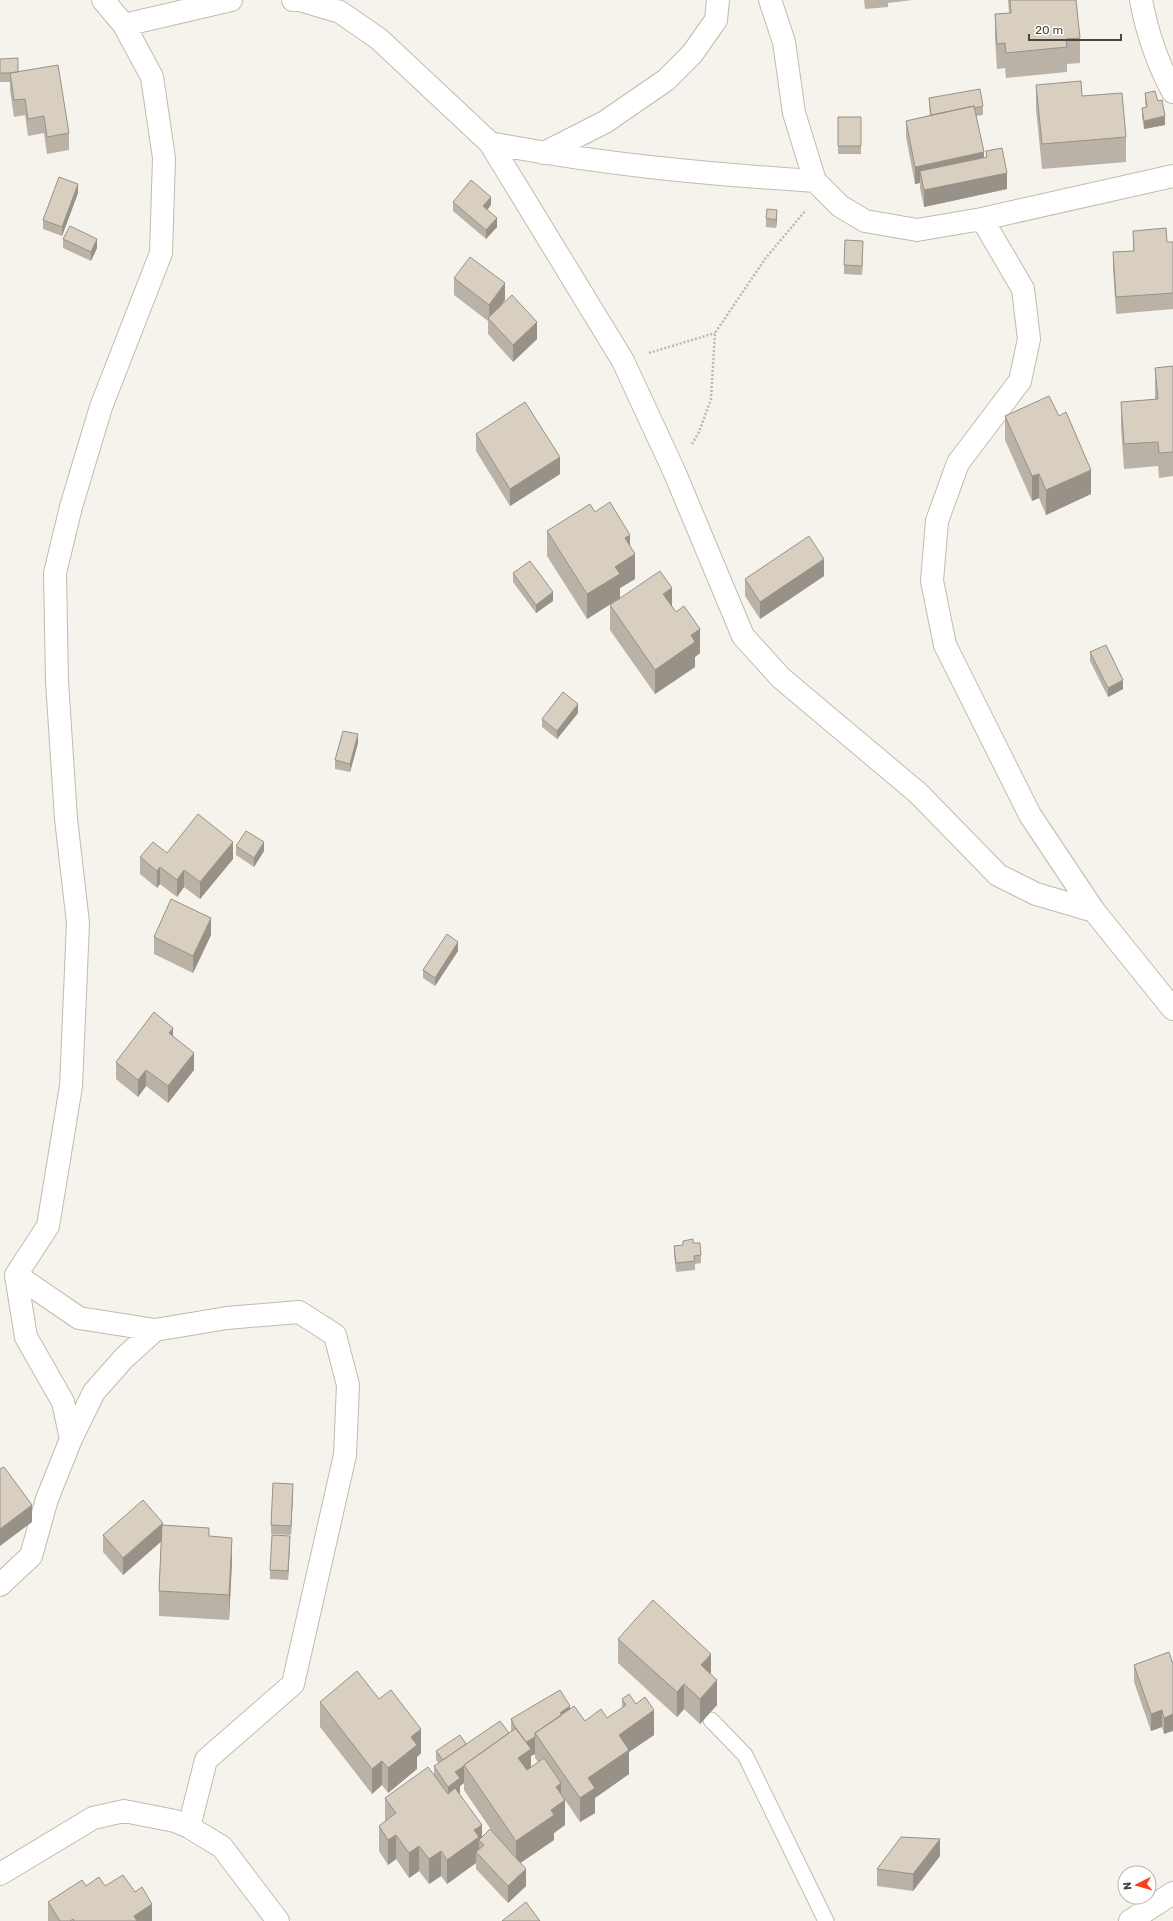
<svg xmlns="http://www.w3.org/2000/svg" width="1173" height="1921" font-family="Rubik,sans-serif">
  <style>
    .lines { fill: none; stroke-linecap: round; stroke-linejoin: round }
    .service-casing { stroke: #c2bbae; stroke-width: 17 }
    .minor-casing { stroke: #c2bbae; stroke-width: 24 }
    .path { stroke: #c4b79f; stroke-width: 2.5; stroke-dasharray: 2 2; stroke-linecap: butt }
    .service { stroke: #fff; stroke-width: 15 }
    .minor { stroke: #fff; stroke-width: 22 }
    .wall { fill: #bab2a6; fill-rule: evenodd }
    .shaded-wall { fill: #979187 }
    .building { fill: #d8cfc1; stroke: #979187 }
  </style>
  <rect width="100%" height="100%" fill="#f6f3ec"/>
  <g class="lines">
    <!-- service casing -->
    <g class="service-casing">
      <path id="service" d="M 711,1720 L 745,1755 L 826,1921"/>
    </g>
    <!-- minor casing -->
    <g class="minor-casing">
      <path id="minor" d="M 103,0 L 124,25 L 231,0
        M 293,0 L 300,0 L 340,12 L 379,39 L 490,143 L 623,361 L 674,471 L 743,636 L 781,678 L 918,793 L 998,875 L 1036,894 L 1094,911
        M 770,0 L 784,42 L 794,113 L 815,181 L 840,206 L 865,221 L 917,230 L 982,219 L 1023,289 L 1029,339 L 1020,381 L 958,463 L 937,521 L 932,581 L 945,645 L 1030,815 L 1094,911 L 1173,1009
        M 1141,0 C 1147,33 1157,62 1173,92
        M 490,143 C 598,164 706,174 815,181
        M 544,153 L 605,122 L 666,80 L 692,54 L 716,20 L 718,0
        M 982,219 L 1173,176
        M 16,1275 L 79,1318 L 155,1330 L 227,1318 L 299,1312 L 335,1335 L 348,1385 L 345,1455 L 293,1684 L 206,1760 L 189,1827
        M 71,1439 L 94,1392 L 124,1358 L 155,1330
        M 0,1585 L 31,1556 L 47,1499 L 71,1439 L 63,1402 L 26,1337 L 16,1275 L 48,1226 L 71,1086 L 78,923 L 66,819 L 57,681 L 55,573 L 71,507 L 101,407 L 161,253 L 164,158 L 152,77 L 124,25
        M 0,1874 L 93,1818 L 124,1811 L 175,1821 L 189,1827 L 222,1847 L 278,1921
        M 1130,1921 L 1173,1893"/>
    </g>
    <!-- path -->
    <path class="path" d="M 649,353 L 715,333
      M 692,444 L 699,432 L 711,399 L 715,333 L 765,259 L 806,210"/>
    <!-- service -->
    <use href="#service" class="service"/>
    <!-- minor -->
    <use href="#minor" class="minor"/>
  </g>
  <!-- wall -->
  <path class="wall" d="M 864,0 L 913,0 L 888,3 L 888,7 L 865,9 Z
    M 1008,0 L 1076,0 L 1080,38 L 1080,63 L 1067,64 L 1067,72 L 1006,78 L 1005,68 L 997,69 L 995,39 L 995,14 L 1009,13 Z
    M 0,59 L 18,72 L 69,133 L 69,150 L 47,154 L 44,133 L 28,136 L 25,115 L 14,117 L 10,90 L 10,82 L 0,82 Z
    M 1036,85 L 1082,96 L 1126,137 L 1126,162 L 1042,169 L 1036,109 Z
    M 1145,93 L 1158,101 L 1165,125 L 1144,129 L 1142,117 L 1142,108 L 1146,107 L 1145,102 Z
    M 929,98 L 983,106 L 983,115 L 976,116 L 984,157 L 986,157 L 986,151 L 1007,189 L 924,207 L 920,188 L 920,183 L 915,184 L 906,137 L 906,121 L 930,115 L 929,106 Z
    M 838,117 L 861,117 L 861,154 L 838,154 Z
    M 78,193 L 62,236 L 43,229 L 43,220 Z
    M 453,202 L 491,205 L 487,210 L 497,227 L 486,239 L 453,211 Z
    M 766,218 L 777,219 L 776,228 L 766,227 Z
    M 1133,231 L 1167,242 L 1173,242 L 1173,309 L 1116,314 L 1113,269 L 1113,252 L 1133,251 Z
    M 63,239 L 97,248 L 91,261 L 63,248 Z
    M 863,249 L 862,275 L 844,274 L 844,265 Z
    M 454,278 L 505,300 L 501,305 L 537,339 L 513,362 L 488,334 L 488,321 L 454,295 Z
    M 1173,366 L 1173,476 L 1159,478 L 1158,466 L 1124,469 L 1121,427 L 1121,402 L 1155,399 L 1155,368 Z
    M 1005,416 L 1091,494 L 1046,515 L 1039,498 L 1032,501 L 1005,440 Z
    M 476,434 L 560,474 L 510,506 L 476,451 Z
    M 595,512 L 630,546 L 635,579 L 620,588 L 620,598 L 587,619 L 547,556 L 547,531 Z
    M 513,573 L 553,601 L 536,613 L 513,582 Z
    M 824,576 L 760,619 L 745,596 L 745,579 Z
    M 610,605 L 672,606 L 676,612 L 700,653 L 695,657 L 695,667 L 655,694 L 610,630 Z
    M 1090,652 L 1123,689 L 1108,697 L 1090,661 Z
    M 578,713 L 557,739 L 542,727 L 542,719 Z
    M 358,743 L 350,772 L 335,769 L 335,760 Z
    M 236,846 L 264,851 L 254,867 L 236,855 Z
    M 167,853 L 233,859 L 200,899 L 184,887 L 177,897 L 160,884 L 157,888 L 140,874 L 140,857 Z
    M 211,935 L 193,973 L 154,954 L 154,937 Z
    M 458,951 L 435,986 L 423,978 L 423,970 Z
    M 173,1036 L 194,1070 L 168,1103 L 146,1086 L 138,1097 L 116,1079 L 116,1062 Z
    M 683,1241 L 693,1243 L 701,1255 L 701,1263 L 695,1264 L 695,1270 L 676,1272 L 674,1255 L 674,1246 L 683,1245 Z
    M 293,1492 L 291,1535 L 271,1534 L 271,1525 Z
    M 163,1525 L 209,1536 L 232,1562 L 229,1620 L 159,1616 L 159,1591 L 161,1541 L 123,1575 L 103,1552 L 103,1535 Z
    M 290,1544 L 288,1580 L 270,1579 L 270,1570 Z
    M 618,1639 L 717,1705 L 700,1724 L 684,1709 L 677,1717 L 618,1663 Z
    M 1169,1652 L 1164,1734 L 1162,1727 L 1151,1731 L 1134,1682 L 1134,1665 Z
    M 622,1699 L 654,1735 L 629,1752 L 629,1774 L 595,1798 L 595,1813 L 580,1822 L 565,1800 L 565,1825 L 554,1833 L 554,1840 L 520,1863 L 526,1886 L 508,1903 L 476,1869 L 476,1863 L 447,1884 L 441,1876 L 429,1884 L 419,1871 L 409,1878 L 396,1859 L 388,1865 L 379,1851 L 379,1826 L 385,1821 L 385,1798 L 434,1775 L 434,1766 L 439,1763 L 436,1760 L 436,1751 L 509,1733 L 511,1733 L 511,1719 L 570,1709 L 585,1721 L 607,1718 L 622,1708 ZM 535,1754 L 535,1758 L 538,1762 L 531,1767 L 531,1756 ZM 464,1783 L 464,1790 L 494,1834 L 482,1838 L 460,1795 L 460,1786 Z
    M 320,1702 L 421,1753 L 417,1757 L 417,1769 L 388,1793 L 382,1785 L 372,1794 L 320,1727 Z
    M 940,1856 L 913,1891 L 877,1886 L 877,1869 Z
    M 86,1886 L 105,1886 L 152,1921 L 48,1921 L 48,1902 Z"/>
  <!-- shaded-wall -->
  <path class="shaded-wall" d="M 1165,116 L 1165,125 L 1144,129 L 1144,121 Z
    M 984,152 L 984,169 L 920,171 L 920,183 L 915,184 L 915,167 Z
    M 1007,173 L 1007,189 L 924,207 L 924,190 Z
    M 78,184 L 78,193 L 62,236 L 62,227 Z
    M 491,197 L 491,205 L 483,215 L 483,206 Z
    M 777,210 L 777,219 L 776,228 L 776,220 Z
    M 497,218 L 497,227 L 486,239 L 486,230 Z
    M 97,239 L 97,248 L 91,261 L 91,252 Z
    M 863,241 L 863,249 L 862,275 L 862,266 Z
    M 505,283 L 505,300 L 490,320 L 489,318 L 489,305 Z
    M 537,322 L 537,339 L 513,362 L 513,345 Z
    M 560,457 L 560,474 L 510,506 L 510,489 Z
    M 1091,470 L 1091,494 L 1046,515 L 1046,490 Z
    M 1039,474 L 1039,498 L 1032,501 L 1032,476 Z
    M 630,535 L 630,557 L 635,554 L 635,579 L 620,588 L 620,598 L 587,619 L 587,594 L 615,567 L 625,538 Z
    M 824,559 L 824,576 L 760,619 L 760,602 Z
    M 672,588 L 672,613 L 663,594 Z
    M 553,592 L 553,601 L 536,613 L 536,605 Z
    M 700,629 L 700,653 L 695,657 L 695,667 L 655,694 L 655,670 L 691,635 Z
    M 1123,680 L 1123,689 L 1108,697 L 1108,688 Z
    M 578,704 L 578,713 L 557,739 L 557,731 Z
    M 358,734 L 358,743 L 350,772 L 350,764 Z
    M 233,842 L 233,859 L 200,899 L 200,882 Z
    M 264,842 L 264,851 L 254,867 L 254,858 Z
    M 160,867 L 160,884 L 157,888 L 157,871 Z
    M 184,870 L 184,887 L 177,897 L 177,880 Z
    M 211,918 L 211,935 L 193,973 L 193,956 Z
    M 458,942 L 458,951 L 435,986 L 435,978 Z
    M 173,1028 L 173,1044 L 169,1033 Z
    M 194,1053 L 194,1070 L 168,1103 L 168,1086 Z
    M 146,1070 L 146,1086 L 138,1097 L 138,1080 Z
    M 293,1484 L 293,1492 L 291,1535 L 291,1526 Z
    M 32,1505 L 32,1522 L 0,1546 L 0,1529 Z
    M 163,1523 L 163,1540 L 123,1575 L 123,1558 Z
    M 290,1536 L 290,1544 L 288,1580 L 288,1571 Z
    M 232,1538 L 232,1562 L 229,1620 L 229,1595 Z
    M 711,1654 L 711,1679 L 701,1665 Z
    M 717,1680 L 717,1705 L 700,1724 L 700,1699 Z
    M 684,1684 L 684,1709 L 677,1717 L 677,1692 Z
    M 570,1706 L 570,1723 L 564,1727 L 560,1713 Z
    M 654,1710 L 654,1735 L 629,1752 L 629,1774 L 595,1798 L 595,1813 L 580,1822 L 580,1798 L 588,1778 L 619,1735 Z
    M 1162,1710 L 1162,1727 L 1151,1731 L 1151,1714 Z
    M 1173,1714 L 1173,1731 L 1164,1734 L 1164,1718 Z
    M 421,1729 L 421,1753 L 417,1757 L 417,1769 L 388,1793 L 388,1768 L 411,1737 Z
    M 535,1737 L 535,1754 L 531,1756 L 531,1773 L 518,1782 L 518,1758 L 525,1743 Z
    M 382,1761 L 382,1785 L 372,1794 L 372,1769 Z
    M 464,1766 L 464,1783 L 460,1786 L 460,1795 L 448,1804 L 448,1787 L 455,1772 Z
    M 561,1783 L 561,1802 L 565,1800 L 565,1825 L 554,1833 L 554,1840 L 516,1866 L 516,1841 L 551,1810 L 556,1787 Z
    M 482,1825 L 482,1842 L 479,1840 L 479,1851 L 476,1853 L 476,1863 L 447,1884 L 447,1860 L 474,1830 Z
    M 396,1835 L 396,1859 L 388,1865 L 388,1840 Z
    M 940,1839 L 940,1856 L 913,1891 L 913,1874 Z
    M 419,1846 L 419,1871 L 409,1878 L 409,1853 Z
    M 441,1851 L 441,1876 L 429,1884 L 429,1859 Z
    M 526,1869 L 526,1886 L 508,1903 L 508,1886 Z
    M 152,1904 L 152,1921 L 134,1921 L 134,1916 Z"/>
  <!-- building -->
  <path class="building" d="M 1010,0 L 1076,0 L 1080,38 L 1066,39 L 1067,47 L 1006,53 L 1005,43 L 997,44 L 995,14 L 1011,13 Z
    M 18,58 L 18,72 L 10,73 L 0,73 L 0,59 Z
    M 58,65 L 69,133 L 47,137 L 44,116 L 28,119 L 25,99 L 14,100 L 10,73 Z
    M 1081,81 L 1082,96 L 1122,93 L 1126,137 L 1042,144 L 1036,85 Z
    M 980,89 L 983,106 L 975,108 L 974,106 L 931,115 L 929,98 Z
    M 1155,91 L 1158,101 L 1162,100 L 1165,116 L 1144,121 L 1142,108 L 1147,107 L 1145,93 Z
    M 974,106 L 984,152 L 915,167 L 906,121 Z
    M 838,117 L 861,117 L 861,146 L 838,146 Z
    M 1002,148 L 1007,173 L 924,190 L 920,171 L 987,157 L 986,151 Z
    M 59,177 L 78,184 L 62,227 L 43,220 Z
    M 471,180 L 491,197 L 483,206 L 497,218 L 486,230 L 453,202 Z
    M 767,209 L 777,210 L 776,220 L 766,218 Z
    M 70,226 L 97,239 L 91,252 L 63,239 Z
    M 1166,228 L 1167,242 L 1173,242 L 1173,293 L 1116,297 L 1113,252 L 1134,251 L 1133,231 Z
    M 845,240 L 863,241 L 862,266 L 844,265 Z
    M 470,257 L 505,283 L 489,305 L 454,278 Z
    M 512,295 L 537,322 L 513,345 L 488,318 Z
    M 1173,366 L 1173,452 L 1159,453 L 1158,442 L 1124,444 L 1121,402 L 1158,399 L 1155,368 Z
    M 1049,396 L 1059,416 L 1066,412 L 1091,470 L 1046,490 L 1039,474 L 1032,476 L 1005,416 Z
    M 525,402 L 560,457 L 510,489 L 476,434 Z
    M 610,502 L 630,535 L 625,538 L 635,554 L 615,567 L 620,574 L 587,594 L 547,531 L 590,504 L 595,512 Z
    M 809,536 L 824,559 L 760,602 L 745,579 Z
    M 530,561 L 553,592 L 536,605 L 513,573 Z
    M 660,571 L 672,588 L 663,594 L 676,612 L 684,606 L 700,629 L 691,635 L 695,642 L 655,670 L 610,605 Z
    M 1106,645 L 1123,680 L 1108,688 L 1090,652 Z
    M 563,692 L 578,704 L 557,731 L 542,719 Z
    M 343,731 L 358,734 L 350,764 L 335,760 Z
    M 198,814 L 233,842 L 200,882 L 184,870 L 177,880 L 160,867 L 157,871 L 140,857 L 153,842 L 167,853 Z
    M 246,831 L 264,842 L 254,858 L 236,846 Z
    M 171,899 L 211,918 L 193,956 L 154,937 Z
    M 447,934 L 458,942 L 435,978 L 423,970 Z
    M 154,1012 L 173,1028 L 169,1033 L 194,1053 L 168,1086 L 146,1070 L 138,1080 L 116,1062 Z
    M 693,1239 L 693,1243 L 700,1243 L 701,1255 L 694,1256 L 695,1261 L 676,1263 L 674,1246 L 683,1245 L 683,1241 Z
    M 4,1467 L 32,1505 L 0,1529 L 0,1469 Z
    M 273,1483 L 293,1484 L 291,1526 L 271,1525 Z
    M 143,1500 L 163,1523 L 123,1558 L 103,1535 Z
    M 162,1525 L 209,1528 L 209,1536 L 232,1538 L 229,1595 L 159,1591 Z
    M 272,1535 L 290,1536 L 288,1571 L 270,1570 Z
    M 653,1600 L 711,1654 L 701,1665 L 717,1680 L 700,1699 L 684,1684 L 677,1692 L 618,1639 Z
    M 1169,1652 L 1173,1664 L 1173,1714 L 1164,1718 L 1162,1710 L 1151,1714 L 1134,1665 Z
    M 357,1671 L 379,1699 L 391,1690 L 421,1729 L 411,1737 L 417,1745 L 388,1768 L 382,1761 L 372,1769 L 320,1702 Z
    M 560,1690 L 570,1706 L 560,1713 L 562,1715 L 535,1733 L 535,1737 L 526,1742 L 516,1729 L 511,1719 Z
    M 629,1694 L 636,1704 L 645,1697 L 654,1710 L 619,1735 L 629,1750 L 588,1778 L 595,1788 L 580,1798 L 535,1733 L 574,1706 L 585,1721 L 601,1709 L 607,1718 L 626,1705 L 622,1699 Z
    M 500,1721 L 509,1733 L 464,1765 L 464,1766 L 455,1772 L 460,1778 L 448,1787 L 434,1766 Z
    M 516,1728 L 531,1749 L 518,1758 L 527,1770 L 544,1758 L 561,1783 L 556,1787 L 565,1800 L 551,1810 L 554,1815 L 516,1841 L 464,1765 Z
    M 460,1735 L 466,1744 L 443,1760 L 436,1751 Z
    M 428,1767 L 448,1794 L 455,1788 L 482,1825 L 474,1830 L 479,1837 L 447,1860 L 441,1851 L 429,1859 L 419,1846 L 409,1853 L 396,1835 L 388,1840 L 379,1826 L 396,1813 L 385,1798 Z
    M 490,1829 L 526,1869 L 508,1886 L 476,1852 L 484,1845 L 479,1840 Z
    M 901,1837 L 940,1839 L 913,1874 L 877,1869 Z
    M 123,1875 L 135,1892 L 142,1887 L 152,1904 L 134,1916 L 137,1921 L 74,1921 L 73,1919 L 70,1921 L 60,1921 L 48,1902 L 82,1880 L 86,1886 L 99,1877 L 105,1886 Z
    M 526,1902 L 540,1921 L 502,1921 Z"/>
  <!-- north arrow -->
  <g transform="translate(1137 1885) rotate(264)"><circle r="19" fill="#ffffff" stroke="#b7b4b0"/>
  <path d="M0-3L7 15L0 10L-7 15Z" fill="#fc3f1d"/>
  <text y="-6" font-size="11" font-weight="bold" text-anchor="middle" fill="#4b4439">N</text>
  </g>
  <!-- scale -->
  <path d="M1029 34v6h92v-6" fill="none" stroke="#4b4439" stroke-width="2"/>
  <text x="1035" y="34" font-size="12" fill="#4b4439" stroke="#ffffff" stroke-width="3" paint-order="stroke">20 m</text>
</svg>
